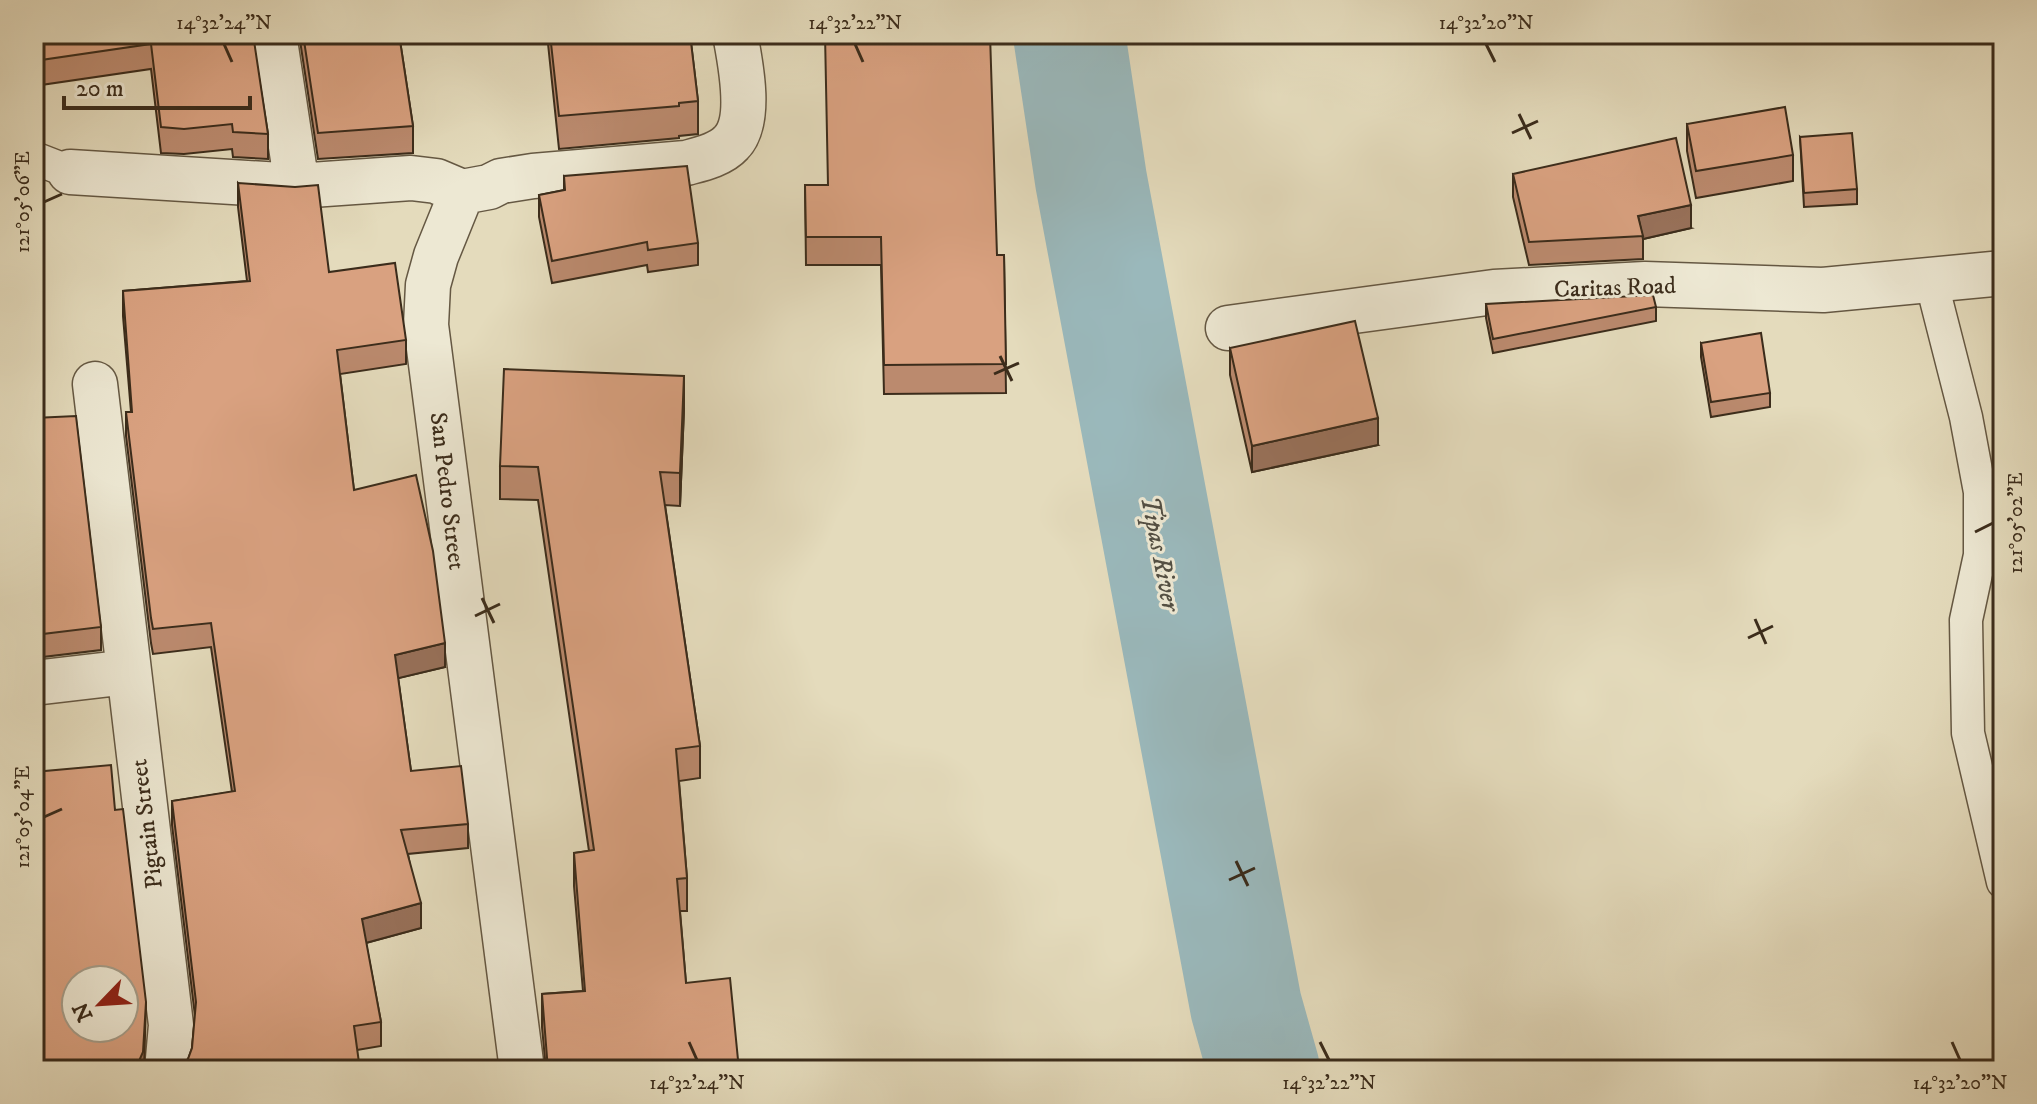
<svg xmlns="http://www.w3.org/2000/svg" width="2037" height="1104" font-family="'IM FELL DW Pica',serif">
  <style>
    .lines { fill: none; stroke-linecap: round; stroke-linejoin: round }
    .river { stroke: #9ab8bb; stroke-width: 112 }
    .service-casing { stroke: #655843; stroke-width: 35 }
    .minor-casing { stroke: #655843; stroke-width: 47 }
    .service { stroke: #ede8d3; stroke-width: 32 }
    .minor { stroke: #ede8d3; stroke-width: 44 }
    .wall { fill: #bb8a6e; stroke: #3b2c1b; stroke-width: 2 }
    .shaded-wall { fill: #98715a; stroke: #3b2c1b; stroke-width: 2 }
    .building { fill: #d9a180; stroke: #3b2c1b; stroke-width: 2; fill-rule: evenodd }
    .ticks { fill: none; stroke: #3b2c1b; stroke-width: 3 }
    .labels { text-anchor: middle; stroke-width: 6; stroke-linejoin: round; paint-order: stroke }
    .street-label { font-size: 24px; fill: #3b2c1b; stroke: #ede8d3 }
    .water-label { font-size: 26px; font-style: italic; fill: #534f43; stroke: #ede8d3 }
    .neatline { fill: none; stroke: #3b2c1b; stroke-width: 3 }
    .ticks-label { font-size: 20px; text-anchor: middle; fill: #3b2c1b }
  </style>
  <rect width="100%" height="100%" fill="#e4dbbc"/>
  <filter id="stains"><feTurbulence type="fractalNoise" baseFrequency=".0025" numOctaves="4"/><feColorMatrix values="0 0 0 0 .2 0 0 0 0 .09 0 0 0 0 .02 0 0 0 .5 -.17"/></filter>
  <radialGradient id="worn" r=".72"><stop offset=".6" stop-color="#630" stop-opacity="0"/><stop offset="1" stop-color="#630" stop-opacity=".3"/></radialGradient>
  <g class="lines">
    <!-- river -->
    <path class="river" d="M 1069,34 L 1091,180 L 1246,1006 L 1264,1070"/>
    <!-- service casing -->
    <g class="service-casing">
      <path id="service" d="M 34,158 L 70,172
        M 1931,280 L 1966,417 L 1980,492 L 1980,555 L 1966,620 L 1968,733 L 2003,882"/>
    </g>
    <!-- minor casing -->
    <g class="minor-casing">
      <path id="minor" d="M 274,34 L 297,186
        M 70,172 L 297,186 L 411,178 L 436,181 L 462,192
        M 462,192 L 436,256 L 428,285 L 426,325 L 522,1070
        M 462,192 L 489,187 L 501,181 L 533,176 L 686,163 C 701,159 720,155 731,143 C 753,121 740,61 735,34
        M 1228,328 L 1494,292 L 1645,284 L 1823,290 L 2003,273
        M 95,384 L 171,1025 L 167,1070
        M 34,683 L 128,672"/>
    </g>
    <!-- service -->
    <use href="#service" class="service"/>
    <!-- minor -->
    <use href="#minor" class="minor"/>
  </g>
  <!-- wall -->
  <path class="wall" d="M 34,34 L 252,34 L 268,134 L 268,159 L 233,157 L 232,149 L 184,154 L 161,153 L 151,69 L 34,86 Z
    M 299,34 L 399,34 L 413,126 L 413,153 L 318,159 Z
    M 547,34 L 690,34 L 698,101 L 698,134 L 679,136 L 679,138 L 559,149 Z
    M 1687,124 L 1793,155 L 1793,181 L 1696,198 L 1687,151 Z
    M 1800,137 L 1857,189 L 1857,204 L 1804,207 Z
    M 1513,174 L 1691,228 L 1643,239 L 1643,259 L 1529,265 L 1513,197 Z
    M 564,176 L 698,243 L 698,265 L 648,272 L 647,265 L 552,283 L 539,217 L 539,195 L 564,190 Z
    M 238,183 L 329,272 L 406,340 L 406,364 L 340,374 L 354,490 L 445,667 L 398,678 L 411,771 L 468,824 L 468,848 L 408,854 L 421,928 L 366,943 L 381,1022 L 381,1046 L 357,1050 L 177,1068 L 188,1059 L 192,1048 L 195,1016 L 172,825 L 172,801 L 232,792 L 211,647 L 153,654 L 151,643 L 126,436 L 126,412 L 131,412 L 123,316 L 123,291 L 247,281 L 238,207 Z
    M 805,185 L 827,185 L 997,255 L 1004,255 L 1006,393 L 884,394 L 881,265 L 806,265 Z
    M 1486,304 L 1656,307 L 1656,321 L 1493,353 L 1486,318 Z
    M 1701,343 L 1770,393 L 1770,407 L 1711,417 L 1701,357 Z
    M 1230,348 L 1378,445 L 1252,472 L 1230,375 Z
    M 684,409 L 680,506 L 665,505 L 700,746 L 700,778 L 679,781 L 687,878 L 687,911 L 680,911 L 686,983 L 739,1070 L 546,1070 L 542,1027 L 542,994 L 583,991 L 574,886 L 574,853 L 589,851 L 538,500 L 500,499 L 500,466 Z
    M 34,418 L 101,627 L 101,650 L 34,658 Z"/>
  <!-- shaded-wall -->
  <path class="shaded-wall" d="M 1691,205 L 1691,228 L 1643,239 L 1638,216 Z
    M 684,376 L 684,409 L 680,506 L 680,473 Z
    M 1378,418 L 1378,445 L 1252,472 L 1252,446 Z
    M 445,643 L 445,667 L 395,679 L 395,655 Z
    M 421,903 L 421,928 L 362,944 L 362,919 Z
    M 146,1002 L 144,1070 L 135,1070 Z"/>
  <!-- building -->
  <path class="building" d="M 34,34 L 253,34 L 268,134 L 233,132 L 232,124 L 184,129 L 161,127 L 151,44 L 34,61 Z
    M 303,34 L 399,34 L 413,126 L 318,133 Z
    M 550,34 L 690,34 L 698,101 L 679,103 L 679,106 L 559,116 Z
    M 825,34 L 990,34 L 997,255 L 1004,255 L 1006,364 L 884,365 L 881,237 L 806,237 L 805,185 L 828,185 Z
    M 1785,107 L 1793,155 L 1696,171 L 1687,124 Z
    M 1852,133 L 1857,189 L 1804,193 L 1800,137 Z
    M 1676,138 L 1691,205 L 1638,216 L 1643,236 L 1529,242 L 1513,174 Z
    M 687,166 L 698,243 L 648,250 L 647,242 L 552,261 L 539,195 L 565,190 L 564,176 Z
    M 238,183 L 295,187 L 318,185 L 329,272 L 395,263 L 406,340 L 337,350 L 354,490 L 416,475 L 433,551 L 445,643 L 395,655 L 411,771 L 461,766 L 468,824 L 401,830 L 421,903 L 362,919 L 381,1022 L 354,1026 L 360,1070 L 168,1070 L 177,1068 L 188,1059 L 192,1048 L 196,1002 L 172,801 L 235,791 L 211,623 L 153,629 L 151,618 L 126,412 L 132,412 L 123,291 L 250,281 Z
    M 1653,295 L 1656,307 L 1493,339 L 1486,304 Z
    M 1355,321 L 1378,418 L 1252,446 L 1230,348 Z
    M 1761,333 L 1770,393 L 1711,402 L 1701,343 Z
    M 504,369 L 684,376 L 680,473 L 660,472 L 700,746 L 676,749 L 687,878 L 677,879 L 686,983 L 730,978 L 739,1070 L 548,1070 L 542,994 L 585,991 L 574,853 L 594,850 L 538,467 L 500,466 Z
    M 76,416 L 101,627 L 34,635 L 34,418 Z
    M 111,765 L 115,810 L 123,809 L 146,1002 L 143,1052 L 135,1070 L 34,1070 L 34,772 ZM 76,980 L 124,980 L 124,1028 L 76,1028 Z"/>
  <!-- ticks -->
  <path class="ticks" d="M 224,44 L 232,62M 855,44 L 863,62M 1486,44 L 1495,62M 1519,114 L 1531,139M 1512,133 L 1538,121M 44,202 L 62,194M 1000,356 L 1012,381M 994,374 L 1019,363M 1975,532 L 1993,523M 482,598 L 494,623M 475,616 L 500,604M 1755,619 L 1766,644M 1748,638 L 1773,626M 44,817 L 62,809M 1236,861 L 1248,886M 1229,880 L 1255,868M 689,1042 L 697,1060M 1320,1042 L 1329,1060M 1952,1042 L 1960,1060"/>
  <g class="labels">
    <!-- street labels -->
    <g class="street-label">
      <text transform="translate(1615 287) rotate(-2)" y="8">Caritas Road</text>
      <text transform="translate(448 491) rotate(83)" y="8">San Pedro Street</text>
      <text transform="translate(146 824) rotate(-97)" y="8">Pigtain Street</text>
    </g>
    <!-- water labels -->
    <g class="water-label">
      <text transform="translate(1161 553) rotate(79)" y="9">Tipas River</text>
    </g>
  </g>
  <!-- margin -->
  <rect width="2037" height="1104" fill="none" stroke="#e4dbbc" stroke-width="88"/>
  <!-- north arrow -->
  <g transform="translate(100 1004) rotate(245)"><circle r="38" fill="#ede8d3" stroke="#a69d89" stroke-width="2"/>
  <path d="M0-6L14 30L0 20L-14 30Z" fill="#8f2418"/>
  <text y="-12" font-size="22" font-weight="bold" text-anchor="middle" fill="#3b2c1b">N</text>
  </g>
  <!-- scale -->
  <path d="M64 96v12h186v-12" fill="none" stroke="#3b2c1b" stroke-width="4"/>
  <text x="76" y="96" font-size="24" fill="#3b2c1b" stroke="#ede8d3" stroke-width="6" paint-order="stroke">20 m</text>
  <rect x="44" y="44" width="1949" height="1016" class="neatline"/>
  <g class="ticks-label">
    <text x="224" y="29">14°32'24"N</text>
    <text x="855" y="29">14°32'22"N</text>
    <text x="1486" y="29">14°32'20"N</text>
    <text transform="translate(22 202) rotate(-90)" y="7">121°05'06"E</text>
    <text transform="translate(2015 523) rotate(-90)" y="7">121°05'02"E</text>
    <text transform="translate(22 817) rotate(-90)" y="7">121°05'04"E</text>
    <text x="697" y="1089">14°32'24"N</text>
    <text x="1329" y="1089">14°32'22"N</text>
    <text x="1960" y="1089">14°32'20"N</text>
  </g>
  <rect width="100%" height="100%" filter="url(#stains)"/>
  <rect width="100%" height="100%" fill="url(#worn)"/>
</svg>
